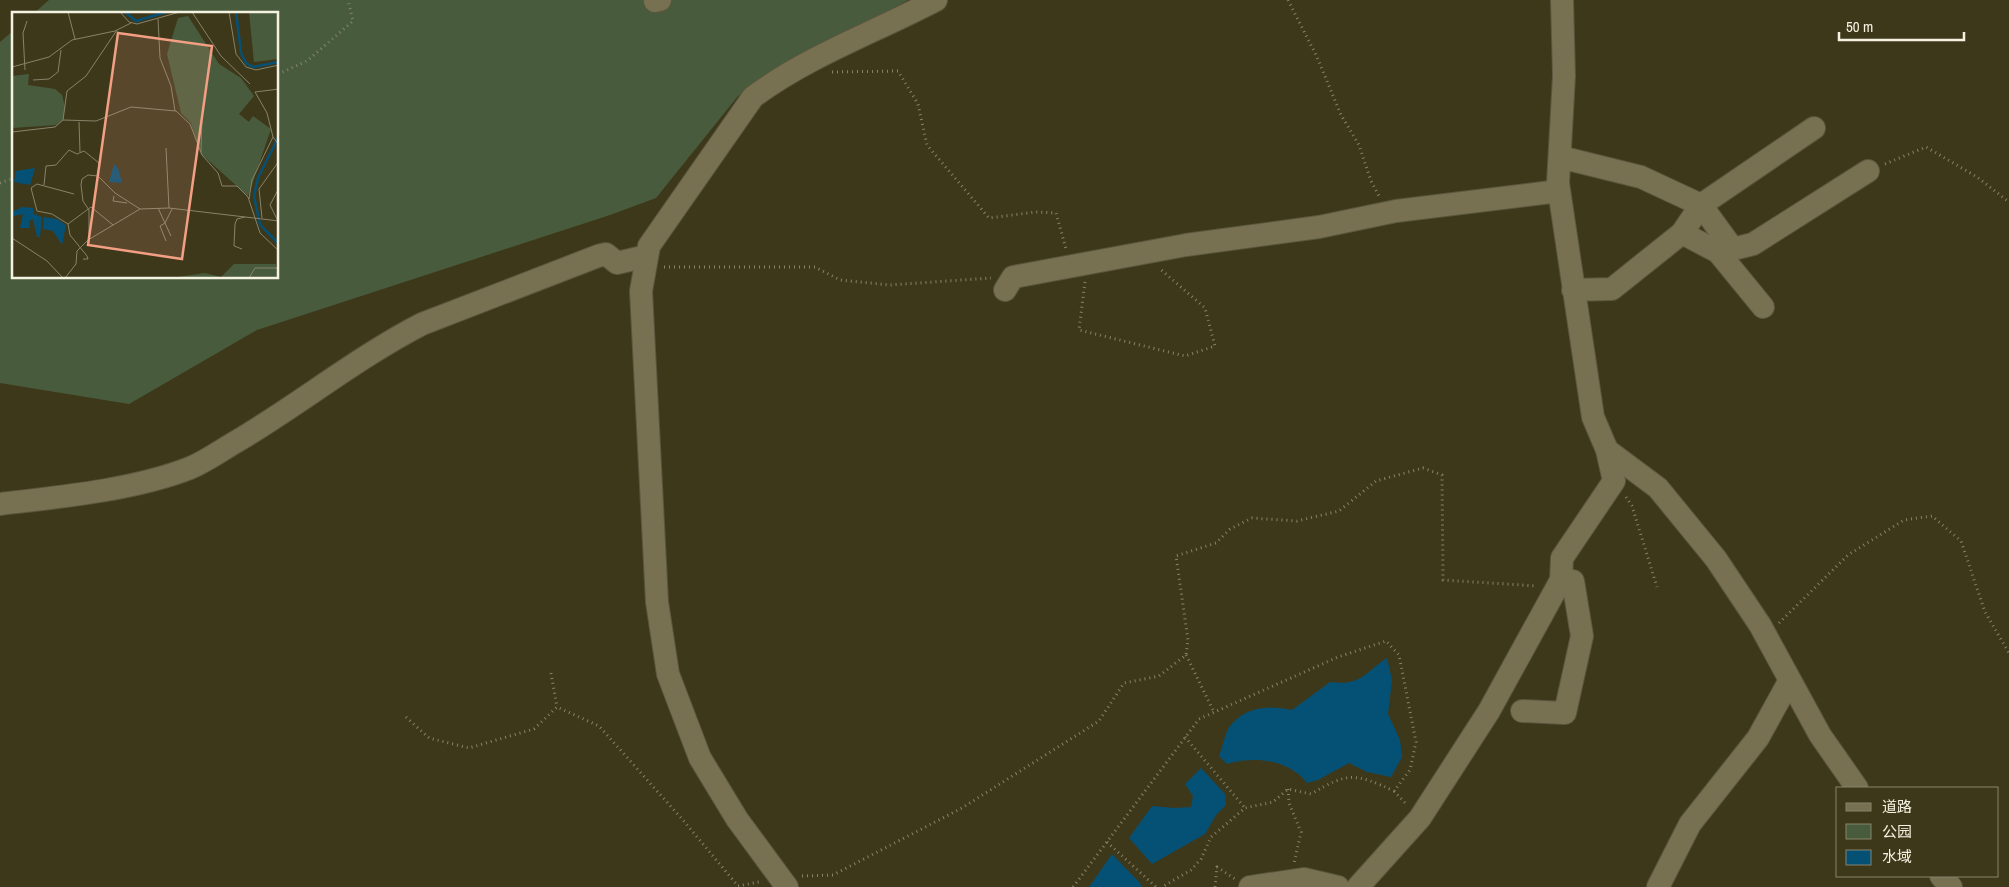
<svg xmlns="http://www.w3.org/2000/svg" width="2009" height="887" font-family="'Archivo Narrow','Noto Sans SC',sans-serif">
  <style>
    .green { fill: #485c3d }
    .water { fill: #055176 }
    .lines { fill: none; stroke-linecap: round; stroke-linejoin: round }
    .minor-casing { stroke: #5b563d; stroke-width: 24 }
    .path { stroke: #87826a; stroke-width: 3; stroke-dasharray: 1 4; stroke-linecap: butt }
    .minor { stroke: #777152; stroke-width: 22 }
    .inset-river { fill: none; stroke: #055176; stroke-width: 2.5 }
    .inset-road { fill: none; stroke: #87826a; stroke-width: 1 }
    .view { fill: #f39f84; fill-opacity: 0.15; stroke: #f39f84; stroke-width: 2.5 }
    .inset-edge { fill: none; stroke: #f5f2e1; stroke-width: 2.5 }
  </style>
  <rect width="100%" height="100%" fill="#3e381b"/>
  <!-- green -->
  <path class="green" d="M 49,0 L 908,0 L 738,96 L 656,198 L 610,215 L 257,330 L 129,404 L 0,383 L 0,42 L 14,30 L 14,278 L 278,278 L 278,14 L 33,14 Z"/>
  <!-- water -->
  <path class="water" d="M 1387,658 L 1392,680 L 1388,714 L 1400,740 L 1402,757 L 1391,777 L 1367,772 L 1349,763 L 1318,780 L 1307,783 C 1289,759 1253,756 1227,764 L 1219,756 C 1222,749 1226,730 1230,726 C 1246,706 1270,705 1292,710 L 1330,682 C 1361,686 1363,674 1387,658 Z
    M 1201,768 L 1225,794 L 1226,805 L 1216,815 L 1205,834 L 1152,864 L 1129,838 L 1152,806 L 1174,808 L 1191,807 L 1193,796 L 1185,784 Z
    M 1112,854 L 1140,883 L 1142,887 L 1089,887 Z"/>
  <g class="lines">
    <!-- minor casing -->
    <g class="minor-casing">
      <path id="minor" d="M 1562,0 L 1564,76 L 1558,183 L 1593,417 L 1607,450 L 1658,488 L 1716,559 L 1760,625 L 1820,735 L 1857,788
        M 655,1 L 660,0
        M 1560,157 L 1641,177 L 1701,205 L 1733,249 L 1753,244 L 1868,171
        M 1682,233 L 1718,252 L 1763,307
        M 1005,290 L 1013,277 L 1186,245 L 1319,227 L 1396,211 L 1559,191
        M 1573,290 L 1612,289 L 1682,233 L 1701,205 L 1814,128
        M 0,504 C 60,497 134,490 190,468 C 207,461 223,449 239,440 C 301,403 358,357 422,324 L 598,256 L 606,254 L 617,263 L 647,256
        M 1522,711 L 1565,713 L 1582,636 L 1573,581 L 1561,580
        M 1941,876 L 1951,887
        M 787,887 L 737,819 L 700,758 L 668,674 L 657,602 L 641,291 L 649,246 L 753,97 C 808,56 875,32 936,0
        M 1250,887 L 1304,879 L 1338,887
        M 1358,887 L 1420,818 L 1489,711 L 1561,580 L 1562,558 L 1614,481 L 1607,450
        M 1658,887 L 1690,824 L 1758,738 L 1790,680"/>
    </g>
    <!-- path -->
    <path class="path" d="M 1288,0 L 1317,57 L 1341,115 L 1359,145 L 1371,181 L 1379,196
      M 832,72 L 898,71 L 918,104 L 927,145 L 989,218 L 1036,212 L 1056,213 L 1066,249
      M 278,74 L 307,61 L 353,21 L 348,0
      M 1885,164 L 1926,147 L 1977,177 L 2009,202
      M 0,183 L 14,178
      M 664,267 L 815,267 L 840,280 L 890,285 L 991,278
      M 1085,282 L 1079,330 L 1185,356 L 1215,346 L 1205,308 L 1159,268
      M 1626,497 L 1632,506 L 1657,587
      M 1779,623 L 1848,555 L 1904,520 L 1932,516 L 1961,541 L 1985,612 L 2009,653
      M 1186,655 L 1214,712
      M 551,673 L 557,707
      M 406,717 L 429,738 L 469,748 L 534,729 L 557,707 L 599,726 L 682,819 L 738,886 L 759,882
      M 1185,737 L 1245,808
      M 1288,789 L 1289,803 L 1301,832 L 1294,863
      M 1394,791 L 1407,805
      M 1107,842 L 1156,887
      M 802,876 L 833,875 L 962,808 L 1099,721 L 1124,683 L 1159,676 L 1186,655 L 1188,640 L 1176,556 L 1216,543 L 1230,529 L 1252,518 L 1297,521 L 1339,511 L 1376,481 L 1423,468 L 1442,475 L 1443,580 L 1537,586
      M 1073,887 L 1199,719 L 1338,657 L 1386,641 L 1399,655 L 1416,742 L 1410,770 L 1394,791 C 1355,773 1348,772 1311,794 L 1288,789 L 1273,802 L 1245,808 L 1211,837 L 1201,859 L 1191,870 L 1162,887
      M 1215,887 L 1217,867 L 1235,879"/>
    <!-- minor -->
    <use href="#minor" class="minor"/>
  </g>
  <!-- overview -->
  <g transform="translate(12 12)">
    <rect width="266" height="266" fill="#3e381b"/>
    <path d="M 237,0 L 266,0 L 266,47 L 242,50 ZM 176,4 L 207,52 L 229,66 L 242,84 L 227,102 L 237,110 L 241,104 L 259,117 L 236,184 L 188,141 L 179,111 L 169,101 L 155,42 L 166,6 ZM 17,62 L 16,73 L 43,77 L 50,83 L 53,95 L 51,108 L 44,113 L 0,116 L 0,64 ZM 222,252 L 264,252 L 266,266 L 159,266 L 193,261 L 209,265 Z" fill="#485c3d"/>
    <path d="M 102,152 L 106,156 L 110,171 L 97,170 ZM 23,156 L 18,173 L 2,170 L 4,159 ZM 10,195 L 21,196 L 22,202 L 30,205 L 28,225 L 25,225 L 21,207 L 17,209 L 18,216 L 8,216 L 11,202 L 2,204 L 0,200 ZM 32,205 L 45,207 L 54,213 L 50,233 L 41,219 L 31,217 Z" fill="#055176"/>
    <path class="inset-river" d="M 113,0 L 124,9 L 154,0M 224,0 L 229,41 L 234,51 L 241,55 L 267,50M 267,124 L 246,166 L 242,184 L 248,213 L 267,232"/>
    <path class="inset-road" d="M 56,0 L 63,27M 108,0 L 117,10 L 125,12 L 168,0M 180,0 L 209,44 L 238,72M 217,0 L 224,42 L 234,55 L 244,58 L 267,53M 146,7 L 148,46 L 159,74 L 163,99M 0,55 L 37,45 L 60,28 L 103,19 L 119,11M 13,58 L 11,21 L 15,9M 21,68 L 37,67 L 46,60 L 49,38M 267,77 L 243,80 L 255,101 L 261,125 L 267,133M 51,108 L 84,109 L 119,95 L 164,99 L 178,112 L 190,143 L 206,161 L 210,174 L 225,174 L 236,185 L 248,221 L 267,239M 67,110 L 68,140M 0,120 L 43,115 L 51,108 L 55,79 L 74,64 L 105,18M 154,136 L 157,196M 189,140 L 190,103M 32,173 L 34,154 L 44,153 L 57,138 L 65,142 L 72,139 L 87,151 L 86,164M 62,182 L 25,172 L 19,176 L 25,199 L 40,202 L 56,212 L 79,195 L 101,213M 102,184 L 101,189 L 115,191M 237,187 L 240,168 L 261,125M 146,196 L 159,224M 250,206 L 247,177 L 267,149M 266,209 L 258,193 L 267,176M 56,212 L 58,223 L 75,244 L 76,247 L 71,247M 0,226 L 35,249 L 51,266M 77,227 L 77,198 L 71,189 L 69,173 L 70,167 L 76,163 L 86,164 L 103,181 L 128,197M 154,229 L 148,214 L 153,211 L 160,197M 230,237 L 222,234 L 223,212 L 225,207 L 233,205M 53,266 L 64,252 L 65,239 L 76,228 L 128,197 L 157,196 L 267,209M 237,266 L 243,256 L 267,256"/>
    <path class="view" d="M 106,21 L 200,34 L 170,247 L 76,233 Z"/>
    <rect width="266" height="266" class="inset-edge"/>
  </g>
  <!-- legend -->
  <rect x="1836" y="787" width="162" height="90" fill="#3e381b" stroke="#87826a"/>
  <rect x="1846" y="803" width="25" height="8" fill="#777152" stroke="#87826a"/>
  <text x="1882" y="812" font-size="15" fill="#f5f2e1">道路</text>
  <rect x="1846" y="824" width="25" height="15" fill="#485c3d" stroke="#87826a"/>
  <text x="1882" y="837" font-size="15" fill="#f5f2e1">公园</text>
  <rect x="1846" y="850" width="25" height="15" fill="#055176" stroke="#87826a"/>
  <text x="1882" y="862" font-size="15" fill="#f5f2e1">水域</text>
  <!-- scale -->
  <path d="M1839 32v8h125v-8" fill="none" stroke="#f5f2e1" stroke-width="2.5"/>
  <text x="1846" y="32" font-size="15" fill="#f5f2e1" stroke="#3e381b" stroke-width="4" paint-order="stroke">50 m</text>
</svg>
